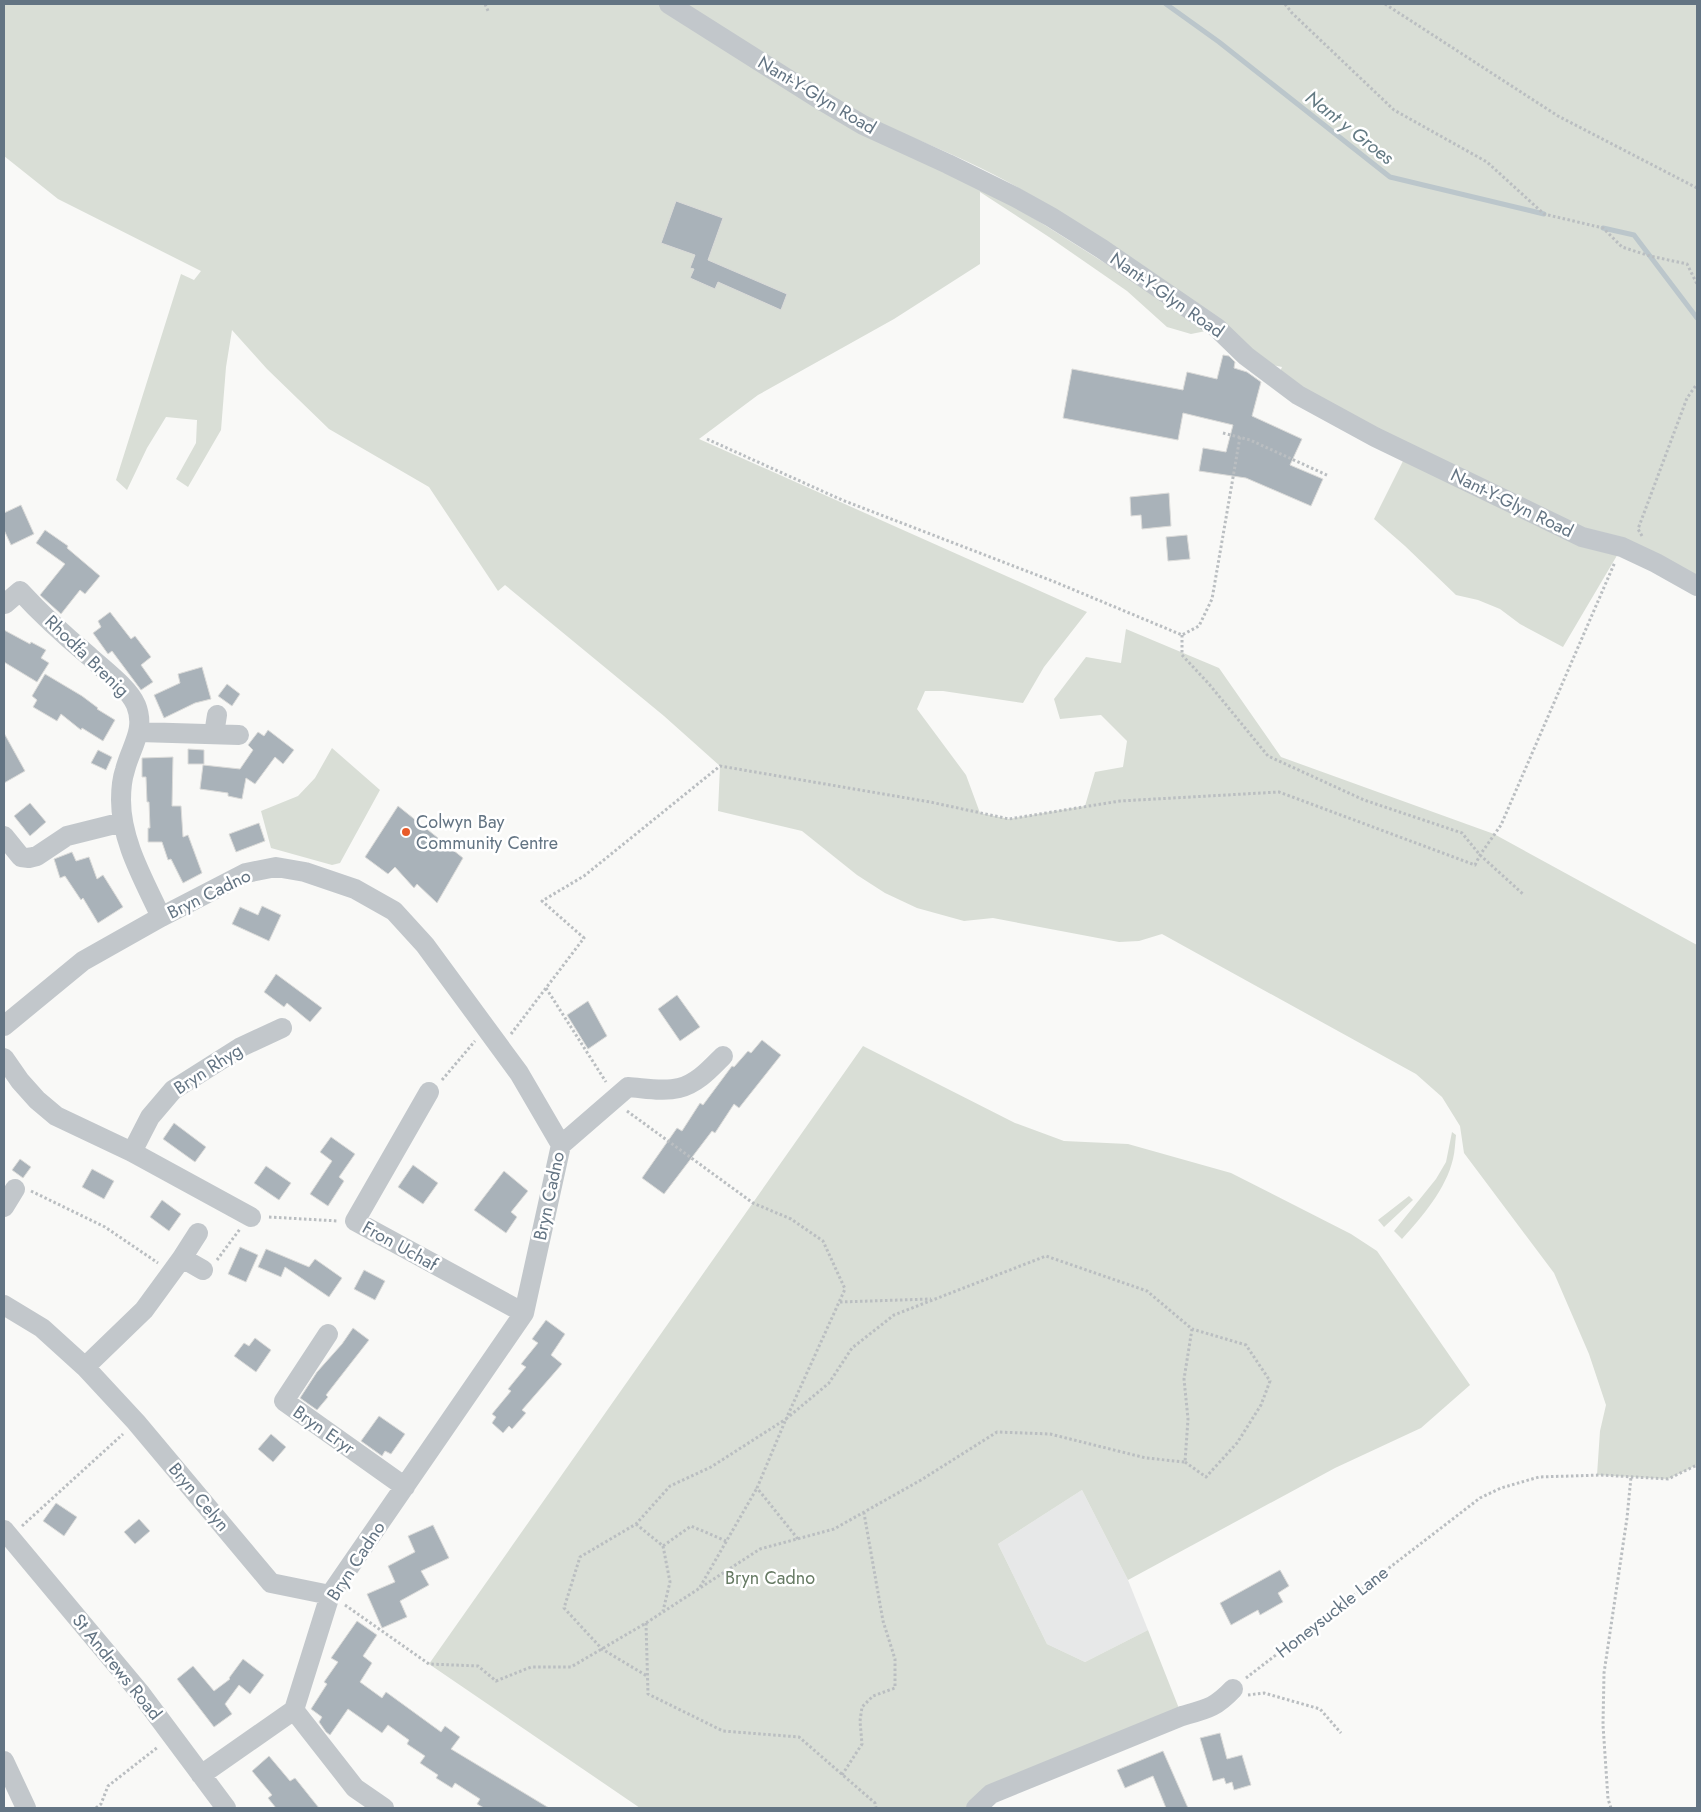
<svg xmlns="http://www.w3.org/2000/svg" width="1701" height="1812" font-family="Jost,sans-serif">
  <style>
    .built { fill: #e7e8e8 }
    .green { fill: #d9ded6 }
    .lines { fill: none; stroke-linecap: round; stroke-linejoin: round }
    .stream { stroke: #bbc6cb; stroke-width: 5 }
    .building { fill: #a9b2b9; stroke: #dbdbd9 }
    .path { stroke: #babec1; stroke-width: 3; stroke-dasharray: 2.5 2.5; stroke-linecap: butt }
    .minor { stroke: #c2c7cb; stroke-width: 20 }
    .poi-dot { fill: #e85a28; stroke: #fff; stroke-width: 2 }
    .labels { text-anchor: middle; stroke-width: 5; stroke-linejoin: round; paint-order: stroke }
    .street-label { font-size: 18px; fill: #637483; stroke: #fff }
    .poi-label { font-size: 18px; fill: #637483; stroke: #fff; text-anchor: start }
    .park-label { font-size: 18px; fill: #667a63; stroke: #fff }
    .water-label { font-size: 19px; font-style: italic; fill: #637a83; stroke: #fff }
  </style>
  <rect width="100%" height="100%" fill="#f9f9f7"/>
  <!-- built -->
  <path class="built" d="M 1082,1490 L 1128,1580 L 1148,1630 L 1085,1662 L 1047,1644 L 998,1544 Z"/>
  <!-- green -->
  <path class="green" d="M 4,4 L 1697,4 L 1697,576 L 1622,547 L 1563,647 L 1520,624 L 1500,609 L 1478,600 L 1456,595 L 1405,546 L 1374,519 L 1403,461 L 1584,529 L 1352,418 L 1279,374 L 1282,367 L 1268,364 C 1184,302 1100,232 1008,182 C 971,162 933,146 894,130 L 1211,330 L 1191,334 L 1167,327 L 1127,291 L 1049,237 L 980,192 L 980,264 L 894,319 L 758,395 L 699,439 L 1087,612 L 1044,667 L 1023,703 L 943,691 L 925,691 L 917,709 L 966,775 L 980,813 L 1009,819 L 1085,806 L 1095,772 L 1123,767 L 1127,741 L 1101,715 L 1060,719 L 1054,699 L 1086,657 L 1121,663 L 1126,629 L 1219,668 L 1281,757 L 1494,834 L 1697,945 L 1697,1465 L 1668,1479 L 1597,1475 L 1600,1431 L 1606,1405 L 1589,1354 L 1554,1273 L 1464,1153 L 1460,1126 L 1442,1097 L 1416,1074 L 1162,934 L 1139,941 L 1119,942 L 993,918 L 964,921 L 917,908 L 885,893 L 857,875 L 802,831 L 718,811 L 720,766 L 664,716 L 505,585 L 498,591 L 429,487 L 329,429 L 267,369 L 232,330 L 226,367 L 221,430 L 188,487 L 176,479 L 196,443 L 197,420 L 166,417 L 147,448 L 127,490 L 116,480 L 181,274 L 194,280 L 201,271 L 58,199 L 4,156 Z
    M 332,748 L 380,790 L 340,863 L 332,865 L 271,848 L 261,811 L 298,796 L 315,778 Z
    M 863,1046 L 1015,1123 L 1064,1141 L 1128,1144 L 1231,1173 L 1351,1234 L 1377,1251 L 1470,1385 L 1421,1428 L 1335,1468 L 1128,1580 L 1082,1490 L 998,1544 L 1047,1644 L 1085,1662 L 1148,1630 L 1182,1716 L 976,1808 L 640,1808 L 429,1664 Z
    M 1452,1132 L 1456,1135 C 1455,1143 1455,1151 1453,1159 C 1446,1189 1422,1217 1402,1239 L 1394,1231 L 1436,1179 L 1446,1162 Z
    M 1409,1196 L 1413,1200 L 1384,1227 L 1378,1220 Z"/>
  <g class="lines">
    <!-- stream -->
    <path class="stream" d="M 1166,4 L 1219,42 L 1390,177 L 1544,214
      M 1603,228 L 1634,235 L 1697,318"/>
  </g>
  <!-- building -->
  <path class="building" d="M 676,201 L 723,218 L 708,260 L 787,294 L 781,310 L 718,282 L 715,289 L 690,278 L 694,269 L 690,268 L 695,255 L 661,243 Z
    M 1223,355 L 1229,356 L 1235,362 L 1234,368 L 1247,372 L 1261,382 L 1252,416 L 1302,439 L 1290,465 L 1323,479 L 1311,506 L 1246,478 L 1199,471 L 1203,448 L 1226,452 L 1233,425 L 1183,413 L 1178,440 L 1063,418 L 1072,369 L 1183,390 L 1187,372 L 1217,379 Z
    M 1169,493 L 1171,526 L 1142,529 L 1141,515 L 1131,516 L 1130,497 Z
    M 21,505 L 34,534 L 11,545 L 4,530 L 4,513 Z
    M 45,530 L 68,546 L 67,548 L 100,576 L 85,594 L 80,590 L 61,614 L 40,595 L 65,564 L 36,543 Z
    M 1187,535 L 1190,559 L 1168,561 L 1166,537 Z
    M 110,612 L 131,639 L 135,636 L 151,657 L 141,665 L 153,682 L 141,690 L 112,651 L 108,654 L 93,633 L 101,627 L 98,621 Z
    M 4,630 L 30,644 L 31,642 L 46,650 L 41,658 L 49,663 L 37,682 L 4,662 Z
    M 202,667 L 211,699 L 195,703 L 164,718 L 154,695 L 180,683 L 178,674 Z
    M 45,674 L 82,696 L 98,708 L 97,709 L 115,720 L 103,741 L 82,728 L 81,730 L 61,714 L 57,721 L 33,707 L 37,700 L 32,696 Z
    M 227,684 L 240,694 L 232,706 L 218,696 Z
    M 268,730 L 294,750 L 283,764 L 275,757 L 255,784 L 246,778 L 242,799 L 228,796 L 228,793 L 200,789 L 203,765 L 240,769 L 253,750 L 248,745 L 258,732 L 264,736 Z
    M 4,733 L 25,771 L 4,783 Z
    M 188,749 L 204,750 L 204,764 L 188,764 Z
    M 98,750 L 112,757 L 106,770 L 91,763 Z
    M 173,757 L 172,806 L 181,806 L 183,837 L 188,835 L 202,873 L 183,883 L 171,859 L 168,860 L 162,842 L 148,842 L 148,828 L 150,828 L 149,802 L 147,802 L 146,777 L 142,777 L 142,758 Z
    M 30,803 L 46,822 L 30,836 L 14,816 Z
    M 398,806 L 463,858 L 437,903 L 417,884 L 414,888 L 395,867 L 388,874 L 365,857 Z
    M 259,823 L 265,841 L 236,852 L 229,834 Z
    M 72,852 L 76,861 L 89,857 L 97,879 L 103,875 L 123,907 L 98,923 L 83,898 L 81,900 L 65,876 L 60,878 L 54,859 Z
    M 262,906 L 281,915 L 269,941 L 232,924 L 240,907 L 258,915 Z
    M 276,974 L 322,1008 L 310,1022 L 287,1003 L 284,1007 L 264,992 Z
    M 677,995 L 700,1027 L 680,1041 L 658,1009 Z
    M 588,1001 L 607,1036 L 588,1049 L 567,1015 Z
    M 762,1040 L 781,1055 L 739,1108 L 734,1104 L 715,1133 L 712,1131 L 664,1194 L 642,1178 L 677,1128 L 682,1131 L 700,1103 L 703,1105 L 732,1066 L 734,1067 L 748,1051 L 751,1053 Z
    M 174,1123 L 206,1147 L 195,1162 L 163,1139 Z
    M 331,1137 L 355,1154 L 339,1177 L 344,1181 L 328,1206 L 310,1194 L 332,1161 L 320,1152 Z
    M 20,1159 L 31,1167 L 23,1178 L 12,1170 Z
    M 413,1165 L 438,1183 L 423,1204 L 398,1187 Z
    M 266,1166 L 291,1183 L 279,1200 L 254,1183 Z
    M 92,1169 L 114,1181 L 104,1199 L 82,1187 Z
    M 504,1171 L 528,1191 L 511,1212 L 517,1217 L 506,1233 L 474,1210 Z
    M 162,1200 L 181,1214 L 169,1231 L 150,1217 Z
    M 240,1247 L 258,1255 L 246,1282 L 228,1274 Z
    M 266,1249 L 309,1267 L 315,1259 L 342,1278 L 329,1297 L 285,1267 L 281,1277 L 258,1267 Z
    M 364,1270 L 385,1281 L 375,1300 L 354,1289 Z
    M 546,1320 L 565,1334 L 551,1355 L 562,1364 L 522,1410 L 526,1413 L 512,1429 L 509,1426 L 503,1433 L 492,1423 L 496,1417 L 492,1414 L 511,1391 L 508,1389 L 526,1367 L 521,1364 L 538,1343 L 532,1339 Z
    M 353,1328 L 369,1340 L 326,1395 L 328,1397 L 317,1410 L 300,1398 L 317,1372 L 342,1344 Z
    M 255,1338 L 271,1350 L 256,1372 L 234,1356 L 244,1343 L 249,1346 Z
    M 379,1416 L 405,1434 L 391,1454 L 385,1451 L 382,1456 L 361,1441 Z
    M 271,1434 L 286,1447 L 273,1462 L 258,1449 Z
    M 56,1503 L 77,1517 L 64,1536 L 43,1521 Z
    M 139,1519 L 150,1531 L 135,1544 L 124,1532 Z
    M 433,1525 L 449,1558 L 421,1571 L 429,1585 L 400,1601 L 407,1617 L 382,1628 L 367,1594 L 395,1582 L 388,1566 L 415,1552 L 408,1536 Z
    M 1280,1570 L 1289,1586 L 1278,1593 L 1283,1602 L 1260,1615 L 1258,1610 L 1231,1625 L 1220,1603 Z
    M 357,1621 L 377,1635 L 363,1656 L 372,1663 L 360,1682 L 382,1698 L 386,1692 L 441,1732 L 445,1726 L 460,1737 L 451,1749 L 549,1808 L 484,1808 L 477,1804 L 480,1799 L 455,1783 L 452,1788 L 436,1778 L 438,1775 L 420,1763 L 425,1756 L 407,1744 L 409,1740 L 388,1725 L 382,1733 L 348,1709 L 330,1735 L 326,1732 L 319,1722 L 322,1717 L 311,1709 L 327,1684 L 324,1682 L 338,1662 L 331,1658 Z
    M 243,1659 L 264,1675 L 250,1694 L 239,1685 L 225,1704 L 232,1714 L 214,1727 L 177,1679 L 193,1666 L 214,1691 L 230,1679 L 229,1678 Z
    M 1220,1733 L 1227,1759 L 1242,1755 L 1251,1785 L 1234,1790 L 1232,1782 L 1226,1784 L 1224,1778 L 1213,1781 L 1200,1738 Z
    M 1163,1751 L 1188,1808 L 1166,1808 L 1153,1776 L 1125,1788 L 1117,1770 Z
    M 269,1756 L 290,1781 L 295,1778 L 319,1808 L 276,1808 L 268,1798 L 272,1795 L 252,1771 Z"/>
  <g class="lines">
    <!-- path -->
    <path class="path" d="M 485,4 L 489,13
      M 1285,4 L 1292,13 L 1394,110 L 1487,162 L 1544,214 L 1603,228 L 1622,247 L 1650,256 L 1687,264 L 1697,284
      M 1385,4 L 1558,116 L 1697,188
      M 1223,433 L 1250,440 L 1329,476
      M 707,439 L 842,500 L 1055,582 L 1182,635 L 1199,626 L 1212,599 L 1240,437
      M 1642,536 L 1638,529 L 1687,398 L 1697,384
      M 1182,635 L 1182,655 L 1209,684 L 1268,756 L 1364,800 L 1462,833 L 1480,855 L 1523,894
      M 546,988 L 606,1082
      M 511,1034 L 584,938 L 542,901 L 584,876 L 720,766 L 930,802 L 1009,819 L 1120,801 L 1279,792 L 1475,865 L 1480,855 L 1501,825 L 1615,562
      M 442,1080 L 475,1041
      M 627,1111 L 753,1203 L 791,1219 L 823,1241 L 845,1289 L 786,1419 L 711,1467 L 670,1486 L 636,1524 L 580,1557 L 564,1608 L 602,1649 L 647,1676
      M 31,1191 L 105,1227 L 158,1263
      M 269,1217 L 338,1221
      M 217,1260 L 240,1229
      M 840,1302 L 931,1299
      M 1185,1462 L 1206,1477 L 1237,1443 L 1261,1405 L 1270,1381 L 1246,1345 L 1192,1329
      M 636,1524 L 663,1546 L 691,1526 L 726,1541
      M 22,1526 L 123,1434
      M 663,1546 L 670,1582 L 663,1611
      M 700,1587 L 757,1488
      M 345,1605 L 429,1664 L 478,1666 L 496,1681 L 531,1667 L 571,1667 L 646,1623 L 760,1549 L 834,1529 L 921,1480 L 997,1432 L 1050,1434 L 1146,1458 L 1185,1462 L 1188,1419 L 1184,1379 L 1192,1329 L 1147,1291 L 1046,1256 L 894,1315 L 852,1348 L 829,1383 L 786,1419 L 757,1488 L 798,1539
      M 646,1623 L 648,1694 L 723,1731 L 799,1737 L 875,1803 L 876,1808
      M 1246,1678 L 1480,1498 L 1501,1488 L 1539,1477 L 1601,1475 L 1668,1479 L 1697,1465
      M 1248,1695 L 1264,1693 L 1320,1709 L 1341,1733
      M 842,1775 L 862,1744 L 860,1721 L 862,1707 L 873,1696 L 895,1688 L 895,1659 L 883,1621 L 864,1513
      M 96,1808 L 101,1804 L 108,1786 L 158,1747
      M 1611,1808 L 1608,1799 L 1603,1725 L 1604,1673 L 1627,1518 L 1631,1477"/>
    <!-- minor -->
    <path class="minor" d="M 669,4 L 824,102 L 863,125 L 948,164 L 1015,197 L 1051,217 L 1102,249 L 1217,328 L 1246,356 L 1298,395 L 1375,437 L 1582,537 L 1622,547 L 1656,563 L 1697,586
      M 5,604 L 20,591 C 41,614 65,636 89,656 C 103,669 128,687 136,705 C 146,730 131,746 125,770 C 122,779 121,790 121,800 C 121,841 144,880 161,917
      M 139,732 L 239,735
      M 214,734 L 217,715
      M 4,836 L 21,857 L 29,858 L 37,856 L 67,836 L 123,822
      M 4,1026 L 83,961 L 161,917 L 246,873 L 276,867 L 305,872 L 355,889 L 394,911 L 425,945 L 519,1073 L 561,1145 L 524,1313 L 330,1595 L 294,1710 L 201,1775
      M 4,1058 L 20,1081 L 37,1100 L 56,1116 L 132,1152 L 251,1217
      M 429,1092 L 355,1221 L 524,1313
      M 561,1145 L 628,1087 C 644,1088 663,1092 679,1088 C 697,1084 711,1068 723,1056
      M 132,1152 L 150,1117 L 173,1090 L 241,1047 L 282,1028
      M 4,1207 L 15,1189
      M 182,1258 L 198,1233
      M 4,1305 L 42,1328 L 85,1367 L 136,1422 L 271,1583 L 330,1595
      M 328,1334 L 284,1401 L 405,1487
      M 85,1367 L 144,1310 L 182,1258 L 203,1270
      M 4,1530 L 141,1694 L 226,1808
      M 294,1710 L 355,1788 L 384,1808
      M 4,1761 L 26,1808
      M 976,1808 L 991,1794 L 1182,1716 C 1207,1709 1215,1708 1233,1689"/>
  </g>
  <!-- markers -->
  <circle class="poi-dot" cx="406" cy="832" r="5"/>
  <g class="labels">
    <!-- street labels -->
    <g class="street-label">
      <text transform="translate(817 95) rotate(31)" y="6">Nant-Y-Glyn Road</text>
      <text transform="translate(1167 295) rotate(35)" y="6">Nant-Y-Glyn Road</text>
      <text transform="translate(1512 503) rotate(26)" y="6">Nant-Y-Glyn Road</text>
      <text transform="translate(87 656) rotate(44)" y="6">Rhodfa Brenig</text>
      <text transform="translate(209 894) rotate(-26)" y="6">Bryn Cadno</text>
      <text transform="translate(208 1069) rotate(-33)" y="6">Bryn Rhyg</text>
      <text transform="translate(549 1196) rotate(-78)" y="6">Bryn Cadno</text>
      <text transform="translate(400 1246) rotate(29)" y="6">Fron Uchaf</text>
      <text transform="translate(324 1430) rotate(35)" y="6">Bryn Eryr</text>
      <text transform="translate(199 1497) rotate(50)" y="6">Bryn Celyn</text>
      <text transform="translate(356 1561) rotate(-57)" y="6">Bryn Cadno</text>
      <text transform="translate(1332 1612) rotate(-38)" y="6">Honeysuckle Lane</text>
      <text transform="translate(117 1667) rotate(51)" y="6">St Andrews Road</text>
    </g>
    <!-- poi labels -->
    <g class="poi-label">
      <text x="416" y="828">Colwyn Bay<tspan x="416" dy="21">Community Centre</tspan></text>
    </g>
    <!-- park labels -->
    <g class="park-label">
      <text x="770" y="1584">Bryn Cadno</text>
    </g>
    <!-- water labels -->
    <g class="water-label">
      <text transform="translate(1350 127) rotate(38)" y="7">Nant y Groes</text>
    </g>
  </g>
  <!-- border -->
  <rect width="1701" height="1812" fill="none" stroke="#637483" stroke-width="10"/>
</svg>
